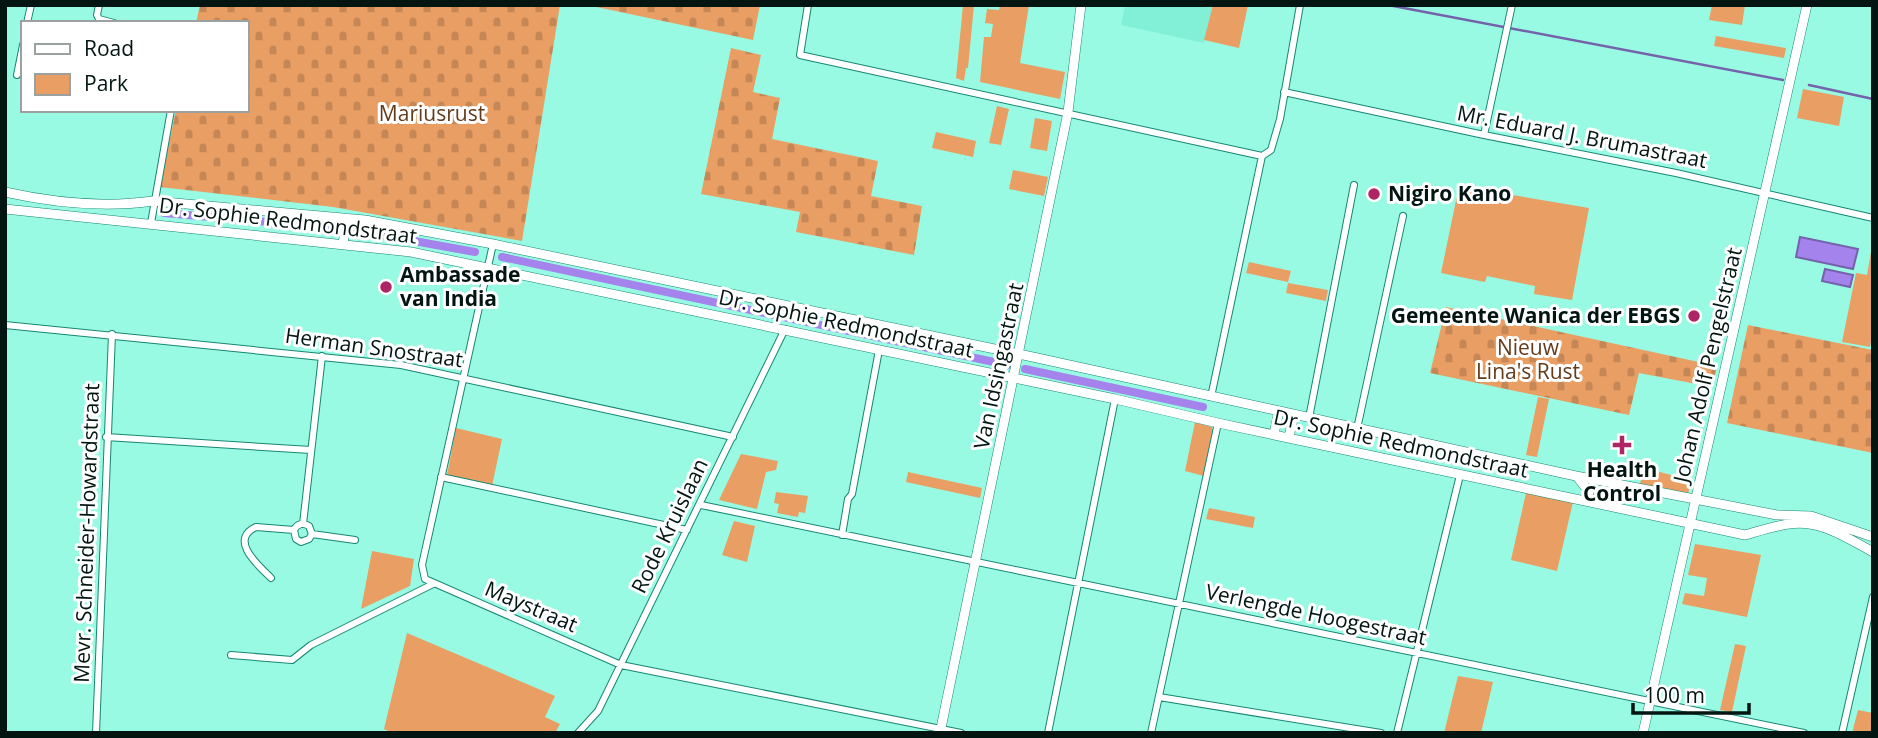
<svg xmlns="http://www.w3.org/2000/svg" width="1878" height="738" font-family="'Open Sans',sans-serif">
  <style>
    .built { fill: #82f0d7 }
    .green { fill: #e99e64 }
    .cemetery { fill: url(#cemetery-stones) }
    .water { fill: #a583ec; stroke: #7462aa; stroke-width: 2 }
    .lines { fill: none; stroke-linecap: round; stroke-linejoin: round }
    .stream { stroke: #7462aa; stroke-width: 2.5 }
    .canal { stroke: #a583ec; stroke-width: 8 }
    .street-casing { stroke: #168773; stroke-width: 8 }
    .secondary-casing { stroke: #168773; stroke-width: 10 }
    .street { stroke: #fff; stroke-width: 6 }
    .secondary { stroke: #fff; stroke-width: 9 }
    .poi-dot { fill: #ae2566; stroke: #fff; stroke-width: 2.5 }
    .labels { text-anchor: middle; stroke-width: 6; stroke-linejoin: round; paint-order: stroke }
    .park-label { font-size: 21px; fill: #643b1b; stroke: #fff }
    .street-label { font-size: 21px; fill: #021511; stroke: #fff }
    .poi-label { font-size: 21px; font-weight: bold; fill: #021511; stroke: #fff; text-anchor: start }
  </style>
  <defs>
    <pattern id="cemetery-stones" width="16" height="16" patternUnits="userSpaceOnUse" patternTransform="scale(1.75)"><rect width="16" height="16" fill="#e99e64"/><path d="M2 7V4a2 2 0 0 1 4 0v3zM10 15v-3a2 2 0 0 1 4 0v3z" fill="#c68756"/></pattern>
  </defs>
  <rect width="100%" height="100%" fill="#99fae3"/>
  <!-- built -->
  <path class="built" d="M 1125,5 L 1213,5 L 1204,43 L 1121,25 Z"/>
  <!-- green -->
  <path class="green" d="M 963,5 L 974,5 L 968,68 L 966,68 L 964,81 L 956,78 Z
    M 1000,5 L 1029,5 L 1020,63 L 1065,72 L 1060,99 L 980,82 L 984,37 L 991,37 L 993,24 L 985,23 L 987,9 L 999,10 Z
    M 1213,5 L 1248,5 L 1239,48 L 1204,40 Z
    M 1712,5 L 1745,5 L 1742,25 L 1709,20 Z
    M 1716,36 L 1786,48 L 1784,58 L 1714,46 Z
    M 1803,89 L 1844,97 L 1839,126 L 1797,118 Z
    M 997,106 L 1009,109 L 1001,145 L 989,143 Z
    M 1035,118 L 1052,121 L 1047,151 L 1030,148 Z
    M 936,132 L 976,141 L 973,157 L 932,148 Z
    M 1013,170 L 1048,177 L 1044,196 L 1009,189 Z
    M 1459,186 L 1589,208 L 1572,300 L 1534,294 L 1535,286 L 1487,276 L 1485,282 L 1441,273 Z
    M 1873,241 L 1873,330 L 1870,347 L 1842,342 L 1856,273 L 1867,275 Z
    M 1249,262 L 1291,271 L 1288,282 L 1246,273 Z
    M 1288,283 L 1328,290 L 1326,301 L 1286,293 Z
    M 1538,397 L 1549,399 L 1537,457 L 1526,455 Z
    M 1195,422 L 1212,427 L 1213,432 L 1204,476 L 1185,471 Z
    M 456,428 L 502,439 L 492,486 L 447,475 Z
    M 741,454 L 778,461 L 776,470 L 766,472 L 757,509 L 719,500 Z
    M 1644,468 L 1691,480 L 1688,494 L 1640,484 Z
    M 908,472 L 982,488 L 980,498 L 906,482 Z
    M 776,492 L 808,496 L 805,513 L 799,512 L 798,517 L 777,513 L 779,504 L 774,503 Z
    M 1526,493 L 1573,502 L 1557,571 L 1511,560 Z
    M 1209,508 L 1255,517 L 1253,528 L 1206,519 Z
    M 734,521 L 755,526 L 747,562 L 722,555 Z
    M 1695,544 L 1761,555 L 1747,617 L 1682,604 L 1685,593 L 1704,596 L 1707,578 L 1688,575 Z
    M 372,551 L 414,559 L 410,586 L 361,609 Z
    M 407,633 L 555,696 L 545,717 L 560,724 L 555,733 L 392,733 L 384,729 Z
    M 1735,644 L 1746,646 L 1732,712 L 1720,710 Z
    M 1458,676 L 1493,682 L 1481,733 L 1444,733 Z
    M 1858,710 L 1873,713 L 1873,733 L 1852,733 Z"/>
  <!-- cemetery -->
  <path class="cemetery" d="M 200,5 L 560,5 L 522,241 L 333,207 L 160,187 L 176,110 L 247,110 L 247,23 L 196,23 Z
    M 587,5 L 760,5 L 753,40 Z
    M 731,48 L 761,55 L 753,92 L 780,98 L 772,139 L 878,161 L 871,196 L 922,206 L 914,255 L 796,232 L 800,212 L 701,194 Z
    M 1446,307 L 1717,366 L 1712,387 L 1639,373 L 1629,415 L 1430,373 Z
    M 1748,325 L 1873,350 L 1873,453 L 1727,423 Z"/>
  <!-- water -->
  <path class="water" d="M 1800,237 L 1858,249 L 1853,269 L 1796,257 Z
    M 1825,269 L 1853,275 L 1850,287 L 1822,281 Z"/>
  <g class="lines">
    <!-- stream -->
    <path class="stream" d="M 1388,5 L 1783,80
      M 1809,85 L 1873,99"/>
    <!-- canal -->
    <path class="canal" d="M 164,213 L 338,228
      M 353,230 L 475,252
      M 502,257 L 1008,365
      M 1025,369 L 1203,407"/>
    <!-- street casing -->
    <g class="street-casing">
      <path id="street" d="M 99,5 L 97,15 L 99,19 L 114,23
        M 808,5 L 800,55 L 1262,156
        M 27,23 L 31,5
        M 17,75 L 23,45
        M 1284,92 L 1484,135 L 1676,173 L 1873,218
        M 1484,135 L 1512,5
        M 1262,156 L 1271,150 L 1280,119 L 1300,5
        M 151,223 L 171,110
        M 493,244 L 422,565 L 425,579 L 621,665 L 961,733
        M 5,325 L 401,365 L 733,437
        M 1211,397 L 1262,156
        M 1309,418 L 1354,185
        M 1357,429 L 1403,216
        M 106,437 L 311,450
        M 441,477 L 687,530
        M 701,505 L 1804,733
        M 303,524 L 322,356
        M 312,534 L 355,540
        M 842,535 L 848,499 L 852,494 L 879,350
        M 271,578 C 259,566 228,540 256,527 L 294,530 C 297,524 303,522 309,526 L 312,534 L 309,539 L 301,542 L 296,539 L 294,530
        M 231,655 L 292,660 L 311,645 L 433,584
        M 1159,697 L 1381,733
        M 96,733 L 112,334
        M 578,733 L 598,711 L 785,329
        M 1048,733 L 1115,399
        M 1151,733 L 1218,423
        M 1397,733 L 1460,475
        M 1842,733 L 1873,597"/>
    </g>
    <!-- secondary casing -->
    <g class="secondary-casing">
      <path id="secondary" d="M 5,192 C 54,203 103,208 153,201 L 365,220 L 493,244 L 1019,354 L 1576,476 L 1777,515 L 1811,516 L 1873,537
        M 5,209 L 411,252 L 1115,399 L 1218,423 L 1745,535 C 1759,531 1774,526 1789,524 C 1820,519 1847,538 1873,552
        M 343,244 L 347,218
        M 1274,434 L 1279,411
        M 1289,437 L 1294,415
        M 1578,478 L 1589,492 L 1586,501
        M 940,733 L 1068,112 L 1081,5
        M 1643,733 L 1807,5"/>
    </g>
    <!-- street -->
    <use href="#street" class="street"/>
    <!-- secondary -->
    <use href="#secondary" class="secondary"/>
  </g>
  <!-- markers -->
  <g class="poi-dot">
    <circle cx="1374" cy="194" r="7"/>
    <circle cx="386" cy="287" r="7"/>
    <circle cx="1694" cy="316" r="7"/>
    <path d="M1618.5 434.5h7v7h7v7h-7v7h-7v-7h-7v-7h7z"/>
  </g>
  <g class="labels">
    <!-- park labels -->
    <g class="park-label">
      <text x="432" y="121">Mariusrust</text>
      <text x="1528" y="355">Nieuw<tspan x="1528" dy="24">Lina's Rust</tspan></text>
    </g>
    <!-- street labels -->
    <g class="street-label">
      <text transform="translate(1582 137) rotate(11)" y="7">Mr. Eduard J. Brumastraat</text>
      <text transform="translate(288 221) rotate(7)" y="7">Dr. Sophie Redmondstraat</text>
      <text transform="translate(846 324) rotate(12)" y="7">Dr. Sophie Redmondstraat</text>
      <text transform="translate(374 348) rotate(8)" y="7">Herman Snostraat</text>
      <text transform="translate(1708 365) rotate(-77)" y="7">Johan Adolf Pengelstraat</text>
      <text transform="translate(999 366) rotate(-78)" y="7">Van Idsingastraat</text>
      <text transform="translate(1401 444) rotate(12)" y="7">Dr. Sophie Redmondstraat</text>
      <text transform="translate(670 526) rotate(-64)" y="7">Rode Kruislaan</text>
      <text transform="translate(87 533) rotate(-88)" y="7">Mevr. Schneider-Howardstraat</text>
      <text transform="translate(531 607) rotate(23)" y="7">Maystraat</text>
      <text transform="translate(1316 615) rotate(12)" y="7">Verlengde Hoogestraat</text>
    </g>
    <!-- poi labels -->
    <g class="poi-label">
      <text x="1388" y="201">Nigiro Kano</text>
      <text x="400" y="282">Ambassade<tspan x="400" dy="24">van India</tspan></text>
      <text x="1680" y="323" text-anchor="end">Gemeente Wanica der EBGS</text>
      <text x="1622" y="477" text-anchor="middle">Health<tspan x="1622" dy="24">Control</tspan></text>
    </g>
  </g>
  <!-- border -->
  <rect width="1878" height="738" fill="none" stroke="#021511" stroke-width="14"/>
  <!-- legend -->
  <rect x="21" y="21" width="228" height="91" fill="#ffffff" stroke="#9aa1a0" stroke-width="2"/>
  <rect x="35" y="44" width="35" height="10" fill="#ffffff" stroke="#9aa1a0" stroke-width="2"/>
  <text x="84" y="56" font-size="21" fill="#021511">Road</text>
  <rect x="35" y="74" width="35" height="21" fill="#e99e64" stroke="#9aa1a0" stroke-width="2"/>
  <text x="84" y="91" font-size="21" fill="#021511">Park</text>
  <!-- scale -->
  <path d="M1633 703v10h116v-10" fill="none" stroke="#021511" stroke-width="3.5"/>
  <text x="1644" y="703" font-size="21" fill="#021511" stroke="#ffffff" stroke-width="5" paint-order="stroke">100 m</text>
</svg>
